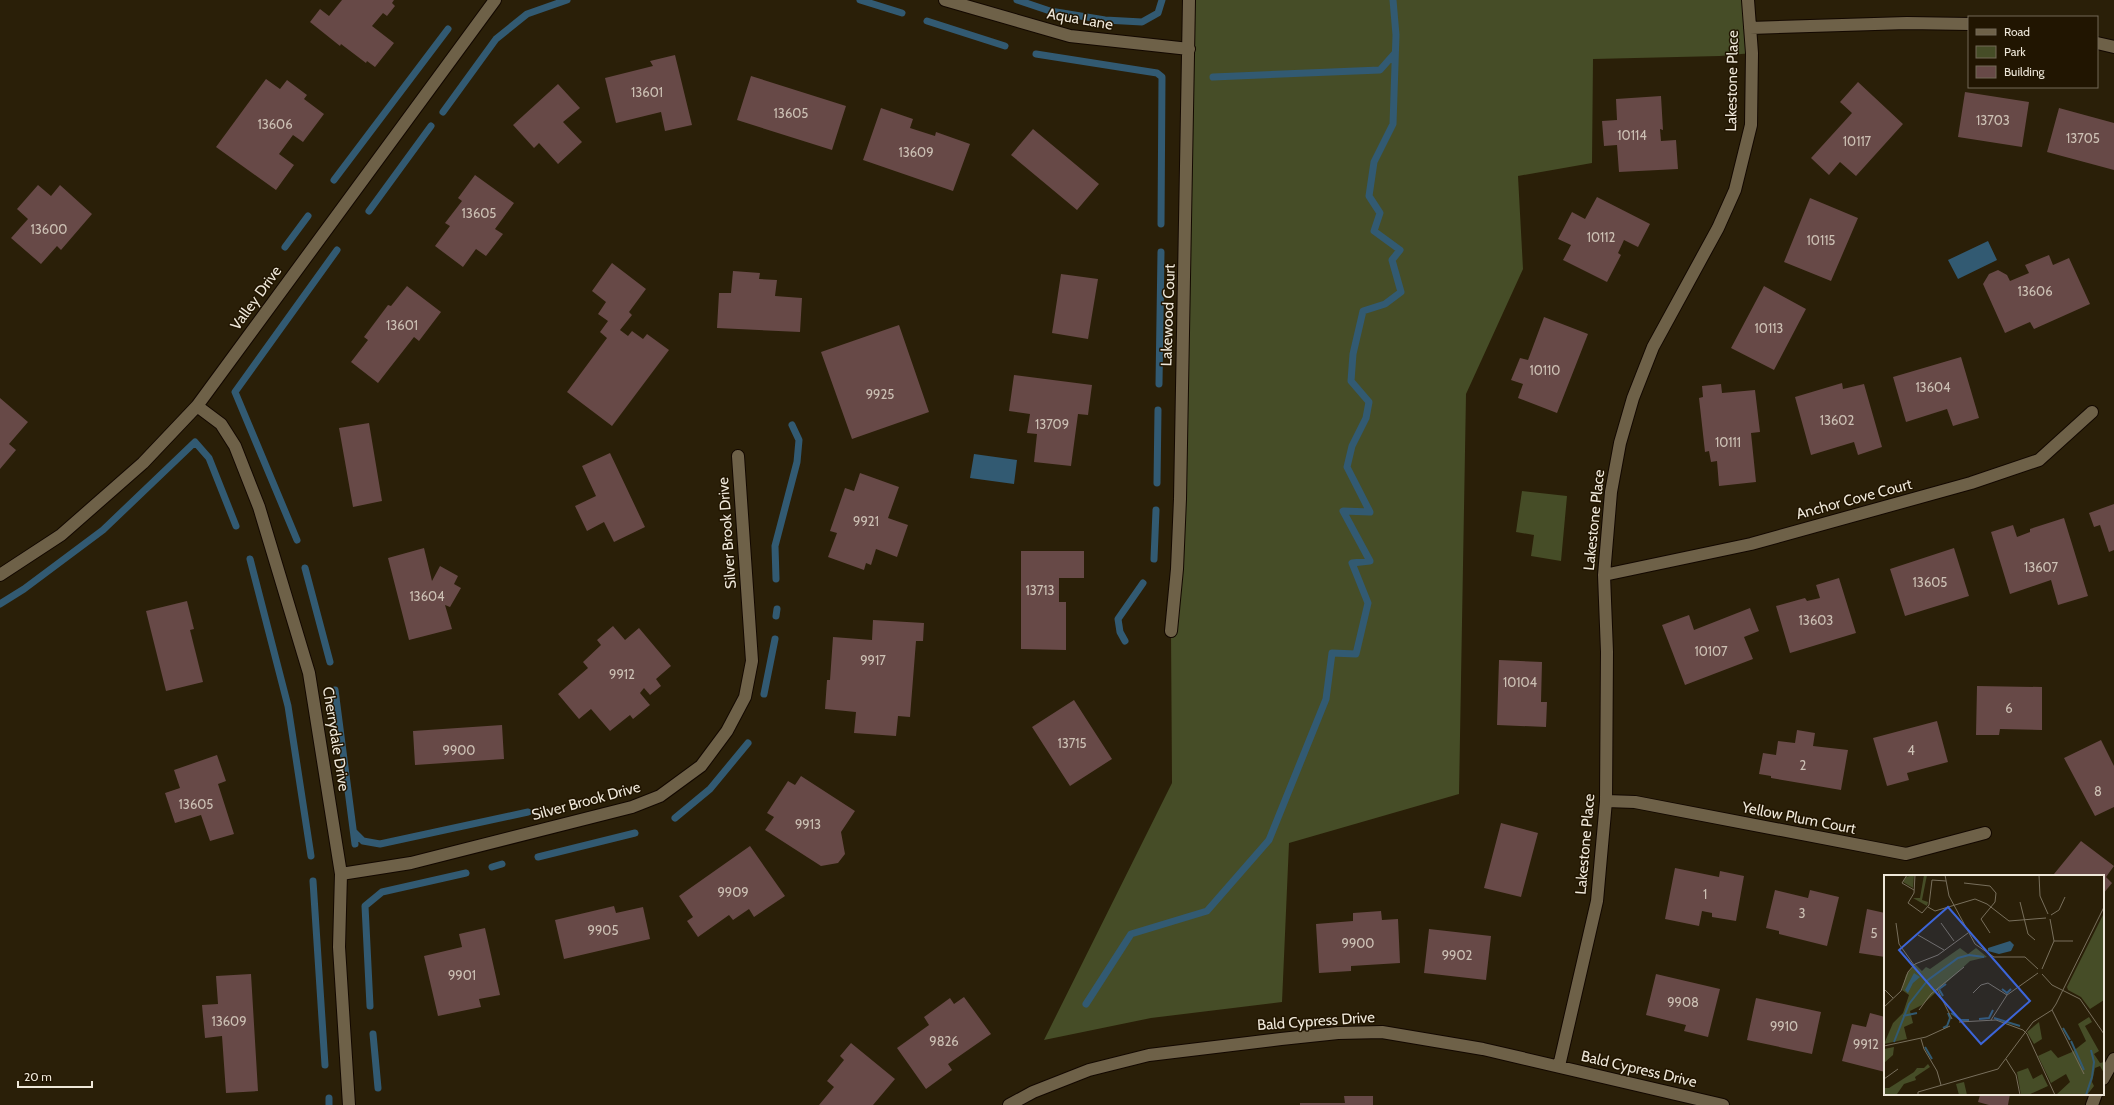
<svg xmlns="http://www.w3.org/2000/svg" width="2114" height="1105" font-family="Cabin,sans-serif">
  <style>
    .green { fill: #464d27 }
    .water { fill: #325a72 }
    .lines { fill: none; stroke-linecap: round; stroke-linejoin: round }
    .stream { stroke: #325a72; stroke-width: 7 }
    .building { fill: #674947 }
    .minor-casing { stroke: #130800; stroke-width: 14 }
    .minor { stroke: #6e6148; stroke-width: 12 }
    .labels { text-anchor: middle; stroke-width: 3; stroke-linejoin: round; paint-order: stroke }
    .number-label { font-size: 13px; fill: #ccc0b4 }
    .street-label { font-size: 15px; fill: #eee7d9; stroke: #211501 }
    .inset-river { fill: none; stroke: #325a72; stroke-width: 2 }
    .inset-road { fill: none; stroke: #786f5c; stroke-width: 1 }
    .view { fill: #3c65d8; fill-opacity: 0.15; stroke: #3c65d8; stroke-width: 2 }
    .inset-edge { fill: none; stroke: #eee7d9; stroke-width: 2 }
  </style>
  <rect width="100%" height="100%" fill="#2a1f08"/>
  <!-- green -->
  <path class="green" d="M 1189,0 L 1748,0 L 1752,53 L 1720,56 L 1593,59 L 1592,163 L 1518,176 L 1523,269 L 1466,394 L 1459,794 L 1289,843 L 1282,1002 L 1151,1018 L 1044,1040 L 1172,783 L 1171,631 Z
    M 1522,491 L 1567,496 L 1561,561 L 1531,556 L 1534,535 L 1516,532 Z"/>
  <!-- water -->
  <path class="water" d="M 1988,241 L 1997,260 L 1958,279 L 1948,260 Z
    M 974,454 L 1017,460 L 1014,484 L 970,478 Z"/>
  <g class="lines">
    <!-- stream -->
    <path class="stream" d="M 860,0 L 902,13
      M 1017,0 L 1050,11 L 1105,20 L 1142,22 L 1158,13 L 1162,0
      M 927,21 L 1005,46
      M 1036,54 L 1157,73 L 1162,77 L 1161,224
      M 1213,77 L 1380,70 L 1395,53
      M 443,112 L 496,39 L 527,14 L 567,0
      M 334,180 L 448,29
      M 369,211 L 431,126
      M 285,247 L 308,216
      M 1159,384 L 1161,252
      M 1157,483 L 1158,410
      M 297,540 L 235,392 L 337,250
      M 250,559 L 288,706 L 311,856
      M 1154,559 L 1156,510
      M 305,568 L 330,662
      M 776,579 L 775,546 L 797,462 L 799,440 L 792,425
      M 0,604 L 24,589 L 103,530 L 195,442 L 209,458 L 236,526
      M 776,616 L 777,609
      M 1125,641 L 1120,632 L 1118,619 L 1143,583
      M 335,690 L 355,844
      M 764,694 L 775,639
      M 675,818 L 710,789 L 748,743
      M 354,832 L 363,841 L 380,844 L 528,812
      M 538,857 L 635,833
      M 492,867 L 502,864
      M 313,881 L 325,1065
      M 1086,1004 L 1131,934 L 1207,911 L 1269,840 L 1326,699 L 1332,653 L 1356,654 L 1368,603 L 1352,563 L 1370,561 L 1343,511 L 1370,512 L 1347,467 L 1352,446 L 1366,418 L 1369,402 L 1351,381 L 1353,354 L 1363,311 L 1385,304 L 1401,292 L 1392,260 L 1400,250 L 1374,231 L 1380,213 L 1369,196 L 1374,162 L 1393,124 L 1396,35 L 1393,0
      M 370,1006 L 365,906 L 382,892 L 466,873
      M 373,1034 L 378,1088
      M 329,1098 L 329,1105"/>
  </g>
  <!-- building -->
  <path class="building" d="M 342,0 L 394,0 L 392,3 L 395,6 L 387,16 L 383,13 L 372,26 L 394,43 L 375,67 L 367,61 L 366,63 L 341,44 L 340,46 L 310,22 L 320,9 L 329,16 Z
    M 675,55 L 692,125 L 665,131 L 661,112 L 616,123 L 605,78 L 653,66 L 650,61 Z
    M 751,76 L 846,106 L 832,150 L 737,120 Z
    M 266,79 L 280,89 L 287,80 L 307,95 L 304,99 L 324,114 L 303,142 L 293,135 L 279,154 L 294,165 L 276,190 L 216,147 Z
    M 1858,82 L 1903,124 L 1856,176 L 1840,162 L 1829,175 L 1811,158 L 1852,113 L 1840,102 Z
    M 558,84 L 580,108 L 563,122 L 582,142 L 558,164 L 539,143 L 534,148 L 513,125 Z
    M 1965,92 L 2029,102 L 2022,147 L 1958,137 Z
    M 1661,96 L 1663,130 L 1660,129 L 1661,141 L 1676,140 L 1678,169 L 1619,172 L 1617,145 L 1604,146 L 1602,121 L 1617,120 L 1616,99 Z
    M 881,108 L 913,119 L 910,128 L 935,136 L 936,132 L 970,144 L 953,191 L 863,160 Z
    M 2059,108 L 2114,123 L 2114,170 L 2047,152 Z
    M 1033,129 L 1099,184 L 1077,210 L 1011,155 Z
    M 475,175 L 514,203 L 495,229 L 503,234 L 486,256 L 476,249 L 463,267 L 435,246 L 450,226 L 445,223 L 462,201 L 458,198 Z
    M 38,185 L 51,196 L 60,185 L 92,214 L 61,250 L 57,246 L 41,264 L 11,238 L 28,219 L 17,209 Z
    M 1597,197 L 1650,224 L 1638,247 L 1624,240 L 1618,253 L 1621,255 L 1607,282 L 1563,260 L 1571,245 L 1558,239 L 1572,212 L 1585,219 Z
    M 1810,198 L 1858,218 L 1831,281 L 1784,262 Z
    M 2049,255 L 2053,265 L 2069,258 L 2090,304 L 2034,329 L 2030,322 L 2005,333 L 1983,284 L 1989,274 L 1998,270 L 2007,275 L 2010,281 L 2029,273 L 2025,265 Z
    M 612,263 L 646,289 L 629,312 L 632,315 L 620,330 L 628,336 L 632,331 L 643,339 L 647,334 L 669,350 L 612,426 L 567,392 L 607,338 L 600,332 L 608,321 L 598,314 L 606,302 L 592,291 Z
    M 733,271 L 760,273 L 759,279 L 777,280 L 775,296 L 802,298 L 800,332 L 717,328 L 719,293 L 731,293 Z
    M 1061,274 L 1098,279 L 1088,339 L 1052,333 Z
    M 407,286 L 441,312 L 419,341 L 414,337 L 378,383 L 351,362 L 368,340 L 364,337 L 388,305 L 391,306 Z
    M 1764,286 L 1806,309 L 1774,370 L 1731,348 Z
    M 1544,317 L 1588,334 L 1557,413 L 1518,398 L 1523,384 L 1511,380 L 1520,358 L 1528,360 Z
    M 899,325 L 929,412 L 852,439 L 821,352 Z
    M 1961,357 L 1979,418 L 1953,426 L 1947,409 L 1906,422 L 1893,377 Z
    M 1014,375 L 1092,385 L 1088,415 L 1078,414 L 1071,466 L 1034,462 L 1037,434 L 1027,433 L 1030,414 L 1009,411 Z
    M 1842,383 L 1843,389 L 1864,384 L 1882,447 L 1858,455 L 1854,442 L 1811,455 L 1795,397 Z
    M 1721,384 L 1722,393 L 1755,390 L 1760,432 L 1751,433 L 1756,482 L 1719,486 L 1717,461 L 1711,462 L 1709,451 L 1705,452 L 1699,398 L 1703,397 L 1702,386 Z
    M 0,398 L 28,422 L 9,444 L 16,450 L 0,469 Z
    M 369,423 L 382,501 L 353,507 L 339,428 Z
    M 610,453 L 645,527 L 614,542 L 604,522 L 587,531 L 575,506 L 596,496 L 582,466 Z
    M 860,473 L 899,487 L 888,518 L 908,525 L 897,557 L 876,549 L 871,565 L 866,563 L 864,570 L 828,557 L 837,533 L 830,531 L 845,488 L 854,491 Z
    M 2114,504 L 2114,550 L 2109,552 L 2100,525 L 2094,527 L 2089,513 Z
    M 2064,518 L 2088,596 L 2058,605 L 2051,580 L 2010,594 L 1991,532 L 2013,525 L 2017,537 L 2030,532 L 2030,529 Z
    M 424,548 L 432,581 L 440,566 L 458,576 L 454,584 L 461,588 L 450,607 L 445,605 L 452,629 L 409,640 L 388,558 Z
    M 1954,548 L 1969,596 L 1905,616 L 1890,569 Z
    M 1021,551 L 1084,551 L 1084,578 L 1059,578 L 1059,602 L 1066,602 L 1066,650 L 1021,649 Z
    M 1839,578 L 1856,633 L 1790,653 L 1776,606 L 1805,598 L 1807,601 L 1820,598 L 1816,585 Z
    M 187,601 L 194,629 L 190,630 L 203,682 L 166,691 L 146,611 Z
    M 1750,608 L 1759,631 L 1744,637 L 1753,659 L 1685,685 L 1662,625 L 1689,615 L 1694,630 Z
    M 873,620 L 924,623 L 923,641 L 916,641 L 910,717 L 898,716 L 896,736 L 854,733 L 856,712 L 825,709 L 827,680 L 830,680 L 833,637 L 872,640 Z
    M 613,626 L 625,640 L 639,628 L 671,666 L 656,679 L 661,686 L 650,695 L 644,688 L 640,693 L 650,705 L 633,719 L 630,715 L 610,731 L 591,709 L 579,719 L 558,694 L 588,668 L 583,662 L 601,645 L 597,640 Z
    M 1499,660 L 1542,662 L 1541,702 L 1547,702 L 1546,727 L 1497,725 Z
    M 1977,686 L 2042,687 L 2042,730 L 2000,729 L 1999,735 L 1976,735 Z
    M 1074,700 L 1112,759 L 1070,786 L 1032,727 Z
    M 1937,721 L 1948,762 L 1907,773 L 1909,780 L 1887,786 L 1873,738 Z
    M 502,725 L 504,759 L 415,765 L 413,731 Z
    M 1797,730 L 1815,733 L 1813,746 L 1848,750 L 1841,790 L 1771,778 L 1771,776 L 1759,774 L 1763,753 L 1776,755 L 1778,741 L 1795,743 Z
    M 2101,740 L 2114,766 L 2114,807 L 2095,816 L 2064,758 Z
    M 217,755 L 226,781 L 218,784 L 234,834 L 210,841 L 201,815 L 175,823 L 165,793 L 180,788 L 174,770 Z
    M 801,776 L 855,811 L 841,832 L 845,854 L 838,863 L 821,866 L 765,830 L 774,817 L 767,813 L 788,781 L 795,785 Z
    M 1501,823 L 1538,833 L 1521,897 L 1484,888 Z
    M 2081,841 L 2114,866 L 2106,877 L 2112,883 L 2103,894 L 2103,876 L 2056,876 L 2054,874 Z
    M 750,846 L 785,896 L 754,917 L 749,909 L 733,920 L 729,915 L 698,937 L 687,921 L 693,917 L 679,896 Z
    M 1675,868 L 1719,877 L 1720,871 L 1744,876 L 1736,921 L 1712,917 L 1712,913 L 1702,911 L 1699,926 L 1665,919 Z
    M 1775,890 L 1808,898 L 1810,890 L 1839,897 L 1827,946 L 1779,934 L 1779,931 L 1766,928 Z
    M 614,906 L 616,913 L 643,907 L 650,939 L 564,959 L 555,920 Z
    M 1867,909 L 1885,913 L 1885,957 L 1859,953 Z
    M 1381,911 L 1382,920 L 1398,919 L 1400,963 L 1351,966 L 1351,971 L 1319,973 L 1316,924 L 1353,921 L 1353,913 Z
    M 485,928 L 500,995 L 479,999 L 481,1007 L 438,1016 L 424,956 L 462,947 L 459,934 Z
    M 1429,929 L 1491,936 L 1486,980 L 1424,973 Z
    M 251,974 L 258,1091 L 226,1093 L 222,1036 L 205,1038 L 202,1005 L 218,1004 L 216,976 Z
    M 1656,974 L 1720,989 L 1708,1037 L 1684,1031 L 1686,1025 L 1646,1015 Z
    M 964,997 L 991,1034 L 948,1064 L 952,1070 L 926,1089 L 897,1048 L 929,1025 L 924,1017 L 950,998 L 954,1004 Z
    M 1756,998 L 1821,1012 L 1812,1054 L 1747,1040 Z
    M 1870,1013 L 1885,1017 L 1885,1072 L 1842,1061 L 1852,1024 L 1866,1027 Z
    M 851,1043 L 895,1079 L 873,1105 L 819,1105 L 834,1087 L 827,1081 L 844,1060 L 840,1056 Z
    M 2010,1094 L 2008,1105 L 1989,1105 L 1978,1102 L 1980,1095 L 1977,1095 Z
    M 1344,1096 L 1373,1096 L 1373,1105 L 1300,1105 L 1300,1103 L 1345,1103 Z"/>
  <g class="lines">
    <!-- minor casing -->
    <g class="minor-casing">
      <path id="minor" d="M 945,0 L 1070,36 L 1189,49
        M 1750,28 L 1907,23 L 1969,24
        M 2097,43 L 2114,47
        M 197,406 L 221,424 L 235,446 L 259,507 L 309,673 L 341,874 L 339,947 L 349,1105
        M 0,575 L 61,535 L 143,463 L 197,406 L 495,0
        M 1604,575 L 1751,544 L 1971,483 L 2039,460 L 2092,412
        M 1171,631 L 1177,569 L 1180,499 L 1189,0
        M 1606,801 L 1635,802 L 1906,854 L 1985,833
        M 341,874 L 411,863 L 632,807 L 660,796 L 701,766 L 727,731 L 745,697 L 752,661 L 738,456
        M 1559,1066 L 1597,901 L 1606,801 L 1607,652 L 1604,575 L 1611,492 L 1620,443 L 1633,398 L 1653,347 L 1718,228 L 1735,190 L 1751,125 L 1752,53 L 1748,0
        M 2103,1079 L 2114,1059
        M 1009,1105 L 1033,1092 L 1089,1070 L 1149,1055 L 1281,1039 L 1338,1033 L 1382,1032 L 1483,1049 L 1723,1105
        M 2092,1105 L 2096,1094"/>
    </g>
    <!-- minor -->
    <use href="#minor" class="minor"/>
  </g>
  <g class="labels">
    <!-- number labels -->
    <g class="number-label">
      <text x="647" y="97">13601</text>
      <text x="791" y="118">13605</text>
      <text x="1993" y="125">13703</text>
      <text x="275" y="129">13606</text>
      <text x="1632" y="140">10114</text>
      <text x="2083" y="143">13705</text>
      <text x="1857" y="146">10117</text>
      <text x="916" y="157">13609</text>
      <text x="479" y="218">13605</text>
      <text x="49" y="234">13600</text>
      <text x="1601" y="242">10112</text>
      <text x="1821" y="245">10115</text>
      <text x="2035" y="296">13606</text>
      <text x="402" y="330">13601</text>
      <text x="1769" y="333">10113</text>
      <text x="1545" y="375">10110</text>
      <text x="1933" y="392">13604</text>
      <text x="880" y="399">9925</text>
      <text x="1837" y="425">13602</text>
      <text x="1052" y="429">13709</text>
      <text x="1728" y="447">10111</text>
      <text x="866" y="526">9921</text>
      <text x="2041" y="572">13607</text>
      <text x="1930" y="587">13605</text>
      <text x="1040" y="595">13713</text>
      <text x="427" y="601">13604</text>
      <text x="1816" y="625">13603</text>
      <text x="1711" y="656">10107</text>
      <text x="873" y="665">9917</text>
      <text x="622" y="679">9912</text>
      <text x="1520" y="687">10104</text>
      <text x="2009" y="713">6</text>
      <text x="1072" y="748">13715</text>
      <text x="459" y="755">9900</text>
      <text x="1911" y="755">4</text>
      <text x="1803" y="770">2</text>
      <text x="2098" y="796">8</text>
      <text x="196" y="809">13605</text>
      <text x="808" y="829">9913</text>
      <text x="733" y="897">9909</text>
      <text x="1705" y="899">1</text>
      <text x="1802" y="918">3</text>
      <text x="603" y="935">9905</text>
      <text x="1874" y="938">5</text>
      <text x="1358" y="948">9900</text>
      <text x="1457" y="960">9902</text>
      <text x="462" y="980">9901</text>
      <text x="1683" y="1007">9908</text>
      <text x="229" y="1026">13609</text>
      <text x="1784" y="1031">9910</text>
      <text x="944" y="1046">9826</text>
      <text x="1866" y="1049">9912</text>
    </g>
    <!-- street labels -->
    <g class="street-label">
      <text transform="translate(1080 19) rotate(10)" y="5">Aqua Lane</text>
      <text transform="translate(1732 81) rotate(-89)" y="5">Lakestone Place</text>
      <text transform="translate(256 298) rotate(-54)" y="5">Valley Drive</text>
      <text transform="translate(1168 315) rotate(-88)" y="5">Lakewood Court</text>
      <text transform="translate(1854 499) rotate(-15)" y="5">Anchor Cove Court</text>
      <text transform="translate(1594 520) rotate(-84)" y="5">Lakestone Place</text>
      <text transform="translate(727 533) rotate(-94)" y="5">Silver Brook Drive</text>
      <text transform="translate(336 739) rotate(81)" y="5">Cherrydale Drive</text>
      <text transform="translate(586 801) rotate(-15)" y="5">Silver Brook Drive</text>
      <text transform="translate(1799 818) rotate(11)" y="5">Yellow Plum Court</text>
      <text transform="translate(1585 844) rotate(-85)" y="5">Lakestone Place</text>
      <text transform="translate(1316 1021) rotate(-4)" y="5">Bald Cypress Drive</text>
      <text transform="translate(1639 1069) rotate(13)" y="5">Bald Cypress Drive</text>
    </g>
  </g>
  <!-- overview -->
  <g transform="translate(1884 875)">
    <rect width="220" height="220" fill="#2a1f08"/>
    <path d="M 30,0 L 29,13 L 19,7 L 22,2 ZM 40,0 L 43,0 L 38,25 L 44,27 L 43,31 L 29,23 L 36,23 ZM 220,38 L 220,125 L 206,134 L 197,122 L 184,115 L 183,112 ZM 76,73 L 84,79 L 92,73 L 103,82 L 86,86 L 38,130 L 26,136 L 29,148 L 20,152 L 23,164 L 0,169 L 9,148 L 19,138 L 25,120 L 18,115 L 22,100 L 31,89 L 38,96 L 42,92 L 46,94 ZM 205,142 L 208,147 L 201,151 L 215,176 L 210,179 L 216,188 L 220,187 L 220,198 L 216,191 L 211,193 L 208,207 L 210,211 L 203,220 L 172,220 L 186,207 L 182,199 L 167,208 L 154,181 L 167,175 L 174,183 L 188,177 L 202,166 L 194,149 ZM 155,147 L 158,164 L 150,169 L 143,157 ZM 10,172 L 9,180 L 0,188 L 0,174 ZM 44,189 L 46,192 L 31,202 L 32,205 L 20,209 L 13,219 L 0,219 L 0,213 L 5,213 L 30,197 L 33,193 L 40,193 ZM 144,193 L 149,204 L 158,199 L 164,211 L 144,220 L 137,220 L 133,197 ZM 80,207 L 83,220 L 75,220 L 72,209 Z" fill="#464d27"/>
    <path d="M 126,66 L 130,70 L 127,76 L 115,79 L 104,76 L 104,73 ZM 30,98 L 36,102 L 29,108 L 24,118 L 21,115 Z" fill="#325a72"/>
    <path class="inset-river" d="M 118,114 L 123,118 L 127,114M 59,121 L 55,114 L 62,109M 67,138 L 77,145 L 85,145M 19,141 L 33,138M 110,143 L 136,151M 95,144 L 105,143 L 109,135M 59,153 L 63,151 L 66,143 L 64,138M 179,153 L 186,165M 187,166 L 200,195M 10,167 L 25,129 L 44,105 L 74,83 L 85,80 L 100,82M 41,172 L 48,184M 202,220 L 208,202 L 210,187 L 207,175"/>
    <path class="inset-road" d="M 23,0 L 18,8 L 30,15M 31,0 L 30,18 L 24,28 L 38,38 L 45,30 L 48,5 L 62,6M 61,0 L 65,21 L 91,69 L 110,82 L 141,82 L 154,94M 155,0 L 156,21 L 164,39M 80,8 L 106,11 L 112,18 L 111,27 L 97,44 L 106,58M 136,27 L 144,59 L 151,65M 44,32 L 51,36 L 91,24 L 103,29 L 125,46 L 162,43M 167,40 L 175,35 L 181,22M 12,48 L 15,69 L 30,90M 57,48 L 70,66M 34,60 L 60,75M 170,66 L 189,66M 158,94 L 170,66 L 166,44M 0,98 L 0,111M 158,99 L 168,110 L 196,124 L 220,159M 0,114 L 9,123M 53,114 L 68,144M 89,118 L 97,110 L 104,108 L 123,120M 0,132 L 17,116 L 24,97 L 31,89 L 54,80 L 84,58M 35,135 L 47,119 L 80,92M 168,135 L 200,199M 107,145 L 123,120 L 154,98M 75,147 L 112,145 L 139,155 L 143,159 L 171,220M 37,164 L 40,174 L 53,196 L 57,210M 0,171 L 42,162 L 66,151M 122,184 L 132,200 L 136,220M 0,204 L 14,194M 34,220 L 34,217 L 114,194 L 149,147 L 168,135 L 172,129 L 220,32"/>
    <path class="view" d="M 64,32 L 146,126 L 97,169 L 15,75 Z"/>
    <rect width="220" height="220" class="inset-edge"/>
  </g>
  <!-- legend -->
  <rect x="1968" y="16" width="130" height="72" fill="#211501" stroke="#736957"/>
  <rect x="1976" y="29" width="20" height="6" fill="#6e6148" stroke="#736957"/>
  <text x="2004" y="36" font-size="12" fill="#eee7d9">Road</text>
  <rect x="1976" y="46" width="20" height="12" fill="#464d27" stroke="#736957"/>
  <text x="2004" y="56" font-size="12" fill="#eee7d9">Park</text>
  <rect x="1976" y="66" width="20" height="12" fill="#674947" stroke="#736957"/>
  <text x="2004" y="76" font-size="12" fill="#eee7d9">Building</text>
  <!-- scale -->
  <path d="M18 1081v6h74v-6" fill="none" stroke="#eee7d9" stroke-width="2"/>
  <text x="24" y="1081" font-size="12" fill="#eee7d9" stroke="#211501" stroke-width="3" paint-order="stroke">20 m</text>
</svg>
